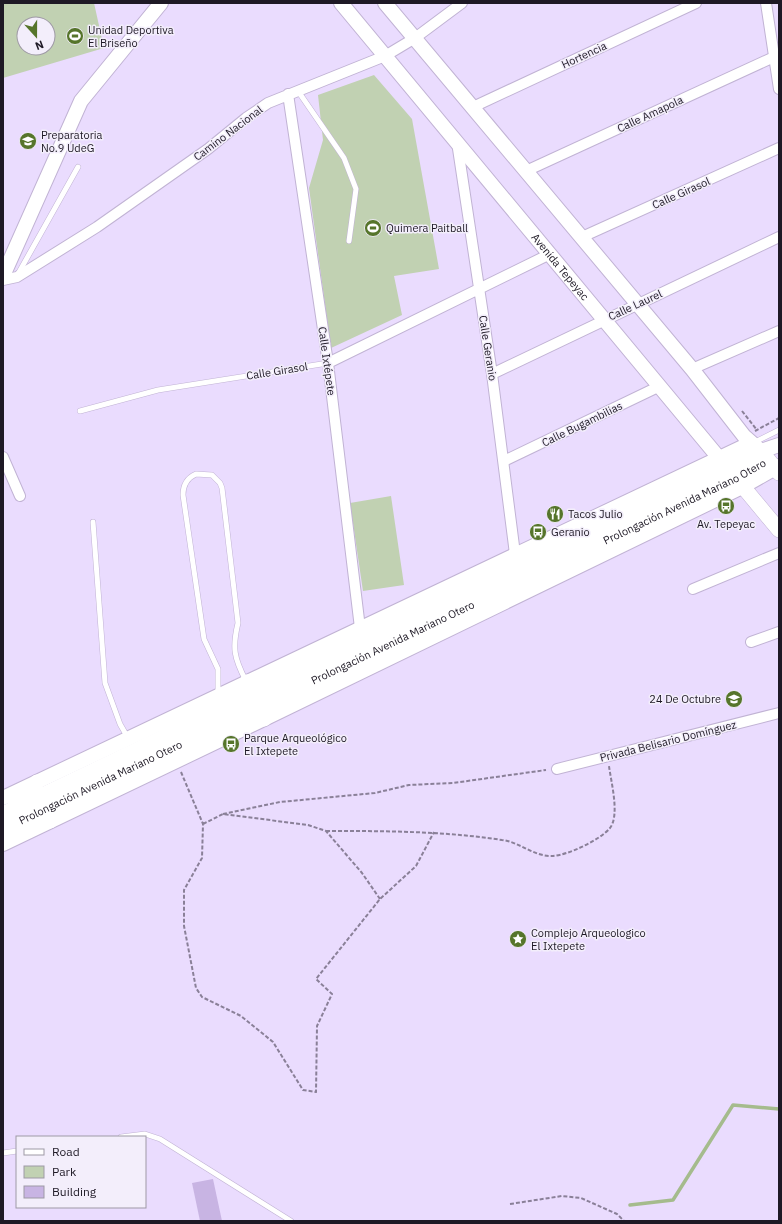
<svg xmlns="http://www.w3.org/2000/svg" width="782" height="1224" font-family="'IBM Plex Sans',sans-serif">
  <style>
    .green { fill: #c1d1b2; fill-rule: evenodd }
    .lines { fill: none; stroke-linecap: round; stroke-linejoin: round }
    .stream { stroke: #a5bb8d; stroke-width: 3.5 }
    .building { fill: #c8b4e3 }
    .lane-casing { stroke: #c1b3d4; stroke-width: 6 }
    .street-casing { stroke: #c1b3d4; stroke-width: 12 }
    .secondary-casing { stroke: #c1b3d4; stroke-width: 16 }
    .primary-casing { stroke: #c1b3d4; stroke-width: 16 }
    .path { stroke: #8a8098; stroke-width: 2; stroke-dasharray: 4 2; stroke-linecap: butt }
    .lane { stroke: #fff; stroke-width: 5 }
    .street { stroke: #fff; stroke-width: 10 }
    .secondary { stroke: #fff; stroke-width: 14 }
    .primary { stroke: #fff; stroke-width: 15 }
    .labels { text-anchor: middle; stroke-width: 3; stroke-linejoin: round; paint-order: stroke }
    .poi-label { font-size: 11px; fill: #1e1925; stroke: #f3eefb; text-anchor: start }
    .street-label { font-size: 11px; fill: #1e1925; stroke: #f3eefb }
  </style>
  <rect width="100%" height="100%" fill="#eadcfe"/>
  <!-- green -->
  <path class="green" d="M 3,3 L 94,3 L 104,48 L 3,78 ZM 24,24 L 48,24 L 48,48 L 24,48 Z
    M 374,75 L 412,119 L 439,269 L 394,276 L 402,315 L 331,348 L 309,188 L 323,140 L 318,95 Z
    M 391,496 L 404,585 L 363,591 L 350,503 Z"/>
  <g class="lines">
    <!-- stream -->
    <path class="stream" d="M 630,1205 L 673,1200 L 733,1105 L 779,1109"/>
  </g>
  <!-- building -->
  <path class="building" d="M 213,1179 L 222,1221 L 200,1221 L 192,1183 Z"/>
  <g class="lines">
    <!-- lane casing -->
    <g class="lane-casing">
      <path id="lane" d="M 298,91 L 344,158 L 356,189 L 349,241
        M 18,274 L 78,167
        M 80,411 L 158,390 L 328,363
        M 753,443 L 779,430
        M 93,522 L 105,683 L 120,724 L 128,738
        M 218,693 L 218,669 L 204,639 L 183,495 C 183,485 187,478 196,474 L 212,475 L 220,483 L 222,488 L 238,623 C 232,648 234,658 246,681
        M 121,1137 L 145,1134 L 160,1139 L 291,1221
        M 3,1153 L 17,1151"/>
    </g>
    <!-- street casing -->
    <g class="street-casing">
      <path id="street" d="M 766,3 L 779,89
        M 288,94 L 328,363 L 360,628
        M 473,107 L 696,3
        M 457,142 L 492,374 L 515,554
        M 526,171 L 774,57
        M 582,237 L 779,148
        M 3,280 L 17,277 L 97,227 L 208,149 L 246,118 L 268,103 L 385,56 L 415,38 L 462,3
        M 328,363 L 550,254
        M 692,369 L 779,331
        M 492,374 L 779,237
        M 3,457 L 20,496
        M 504,461 L 660,386
        M 693,589 L 779,553
        M 751,642 L 779,632
        M 557,769 L 779,713"/>
    </g>
    <!-- secondary casing -->
    <g class="secondary-casing">
      <g id="secondary">
        <path id="s1" d="M 341,3 L 724,464"/>
        <path d="M 385,3 L 692,369 L 744,436 L 761,451 L 779,445"/>
        <path d="M 3,276 L 81,101 L 161,3"/>
        <path d="M 3,798 L 751,443"/>
        <path d="M 3,844 L 264,719 L 742,487 L 779,466"/>
      </g>
    </g>
    <!-- primary casing -->
    <g class="primary-casing">
      <g id="primary">
        <path d="M 730,471 L 779,530"/>
        <path d="M 247,682 L 277,680"/>
        <path d="M 264,719 L 285,699"/>
        <path d="M 15,804 L 37,782"/>
        <path d="M 3,814 L 761,451 L 779,473"/>
        <path d="M 23,823 L 50,821"/>
        <path id="s2" d="M 3,829 L 736,478 L 768,460"/>
      </g>
    </g>
    <!-- path -->
    <path class="path" d="M 742,411 L 757,430
      M 755,431 L 779,418
      M 181,772 L 203,824 L 202,858 L 184,890 L 184,926 L 196,988 L 202,997 L 241,1016 L 273,1042 L 303,1090 L 316,1092 L 317,1026 L 332,994 L 316,979 L 380,899 L 416,866 L 434,832
      M 223,814 L 280,802 L 375,793 L 409,785 L 453,783 L 546,770
      M 203,824 L 223,814 L 308,825 L 326,831 L 362,873 L 380,899
      M 326,831 C 385,831 443,831 502,840 C 520,842 534,857 553,856 C 568,855 600,840 610,828 C 620,815 611,782 609,766
      M 510,1204 L 562,1196 L 581,1198 L 617,1214 L 624,1221"/>
    <!-- lane -->
    <use href="#lane" class="lane"/>
    <!-- street -->
    <use href="#street" class="street"/>
    <!-- secondary -->
    <use href="#secondary" class="secondary"/>
    <!-- primary -->
    <use href="#primary" class="primary"/>
  </g>
  <!-- icons -->
  <defs>
    <g id="stadium-disc" transform="scale(0.9)"><circle r="9.5" fill="#56752b" stroke="#f3eefb"/><path d="M0-5a6.5 5 0 1 0 0 10a6.5 5 0 1 0 0-10ZM-3.5-1.8h7v3.6h-7Z" fill="#fff"/></g>
    <g id="university-disc" transform="scale(0.9)"><circle r="9.5" fill="#56752b" stroke="#f3eefb"/><path d="M0-5L7-2L0 1L-7-2ZM-4 1L0 2.5L4 1V4Q0 6-4 4Z" fill="#fff"/></g>
    <g id="bus-disc" transform="scale(0.9)"><circle r="9.5" fill="#56752b" stroke="#f3eefb"/><path d="M-5-6H5V4H4V6H2V4H-2V6H-4V4H-5ZM-3.5-4V0h7V-4ZM-3.5 1.2v1.5H-2V1.2ZM2 1.2v1.5H3.5V1.2Z" fill="#fff"/></g>
    <g id="restaurant-disc" transform="scale(0.9)"><circle r="9.5" fill="#56752b" stroke="#f3eefb"/><path d="M-5-6h1v4h1v-4h1v4h1v-4h1v5L-1.5 .5V6h-2V.5L-5-1ZM5-6V6H3V1.5H1.5Q1.5-4 5-6Z" fill="#fff"/></g>
    <g id="school-disc" transform="scale(0.9)"><circle r="9.5" fill="#56752b" stroke="#f3eefb"/><path d="M0-5L7-2L0 1L-7-2ZM-4 1L0 2.5L4 1V4Q0 6-4 4Z" fill="#fff"/></g>
    <g id="sight-disc" transform="scale(0.9)"><circle r="9.5" fill="#56752b" stroke="#f3eefb"/><path d="M0-6L1.8-2.2L6-1.7L2.9 1.2L3.7 5.4L0 3.3L-3.7 5.4L-2.9 1.2L-6-1.7L-1.8-2.2Z" fill="#fff"/></g>
  </defs>
  <g fill-rule="evenodd">
    <use href="#stadium-disc" x="75" y="36"/>
    <use href="#university-disc" x="28" y="141"/>
    <use href="#stadium-disc" x="373" y="228"/>
    <use href="#bus-disc" x="726" y="506"/>
    <use href="#restaurant-disc" x="555" y="514"/>
    <use href="#bus-disc" x="538" y="532"/>
    <use href="#school-disc" x="734" y="699"/>
    <use href="#bus-disc" x="231" y="744"/>
    <use href="#sight-disc" x="518" y="939"/>
  </g>
  <g class="labels">
    <!-- poi labels -->
    <g class="poi-label">
      <text x="88" y="34">Unidad Deportiva<tspan x="88" dy="13">El Briseño</tspan></text>
      <text x="41" y="139">Preparatoria<tspan x="41" dy="13">No.9 UdeG</tspan></text>
      <text x="386" y="232">Quimera Paitball</text>
      <text x="568" y="518">Tacos Julio</text>
      <text x="726" y="528" text-anchor="middle">Av. Tepeyac</text>
      <text x="551" y="536">Geranio</text>
      <text x="721" y="703" text-anchor="end">24 De Octubre</text>
      <text x="244" y="742">Parque Arqueológico<tspan x="244" dy="13">El Ixtepete</tspan></text>
      <text x="531" y="937">Complejo Arqueologico<tspan x="531" dy="13">El Ixtepete</tspan></text>
    </g>
    <!-- street labels -->
    <g class="street-label">
      <text transform="translate(584 55) rotate(-25)" y="4">Hortencia</text>
      <text transform="translate(650 114) rotate(-25)" y="4">Calle Amapola</text>
      <text transform="translate(228 133) rotate(-37)" y="4">Camino Nacional</text>
      <text transform="translate(681 193) rotate(-24)" y="4">Calle Girasol</text>
      <text dy="4" stroke="none"><textPath href="#s1" startOffset="343">Avenida Tepeyac</textPath></text>
      <text transform="translate(635 305) rotate(-25)" y="4">Calle Laurel</text>
      <text transform="translate(488 348) rotate(81)" y="4">Calle Geranio</text>
      <text transform="translate(327 361) rotate(82)" y="4">Calle Ixtépete</text>
      <text transform="translate(277 371) rotate(-9)" y="4">Calle Girasol</text>
      <text transform="translate(582 424) rotate(-26)" y="4">Calle Bugambilias</text>
      <text dy="4" stroke="none"><textPath href="#s2" startOffset="756">Prolongación Avenida Mariano Otero</textPath></text>
      <text dy="4" stroke="none"><textPath href="#s2" startOffset="432">Prolongación Avenida Mariano Otero</textPath></text>
      <text transform="translate(668 741) rotate(-14)" y="4">Privada Belisario Domínguez</text>
      <text dy="4" stroke="none"><textPath href="#s2" startOffset="108">Prolongación Avenida Mariano Otero</textPath></text>
    </g>
  </g>
  <!-- border -->
  <rect width="782" height="1224" fill="none" stroke="#1e1925" stroke-width="8"/>
  <!-- legend -->
  <rect x="16" y="1136" width="130" height="72" fill="#f3eefb" stroke="#9e99a5"/>
  <rect x="24" y="1149" width="20" height="6" fill="#ffffff" stroke="#9e99a5"/>
  <text x="52" y="1156" font-size="12" fill="#1e1925">Road</text>
  <rect x="24" y="1166" width="20" height="12" fill="#c1d1b2" stroke="#9e99a5"/>
  <text x="52" y="1176" font-size="12" fill="#1e1925">Park</text>
  <rect x="24" y="1186" width="20" height="12" fill="#c8b4e3" stroke="#9e99a5"/>
  <text x="52" y="1196" font-size="12" fill="#1e1925">Building</text>
  <!-- north arrow -->
  <g transform="translate(36 36) rotate(159)"><circle r="19" fill="#f3eefb" stroke="#9e99a5"/>
  <path d="M0-3L7 15L0 10L-7 15Z" fill="#56752b"/>
  <text y="-6" font-size="11" font-weight="bold" text-anchor="middle" fill="#1e1925">N</text>
  </g>
</svg>
